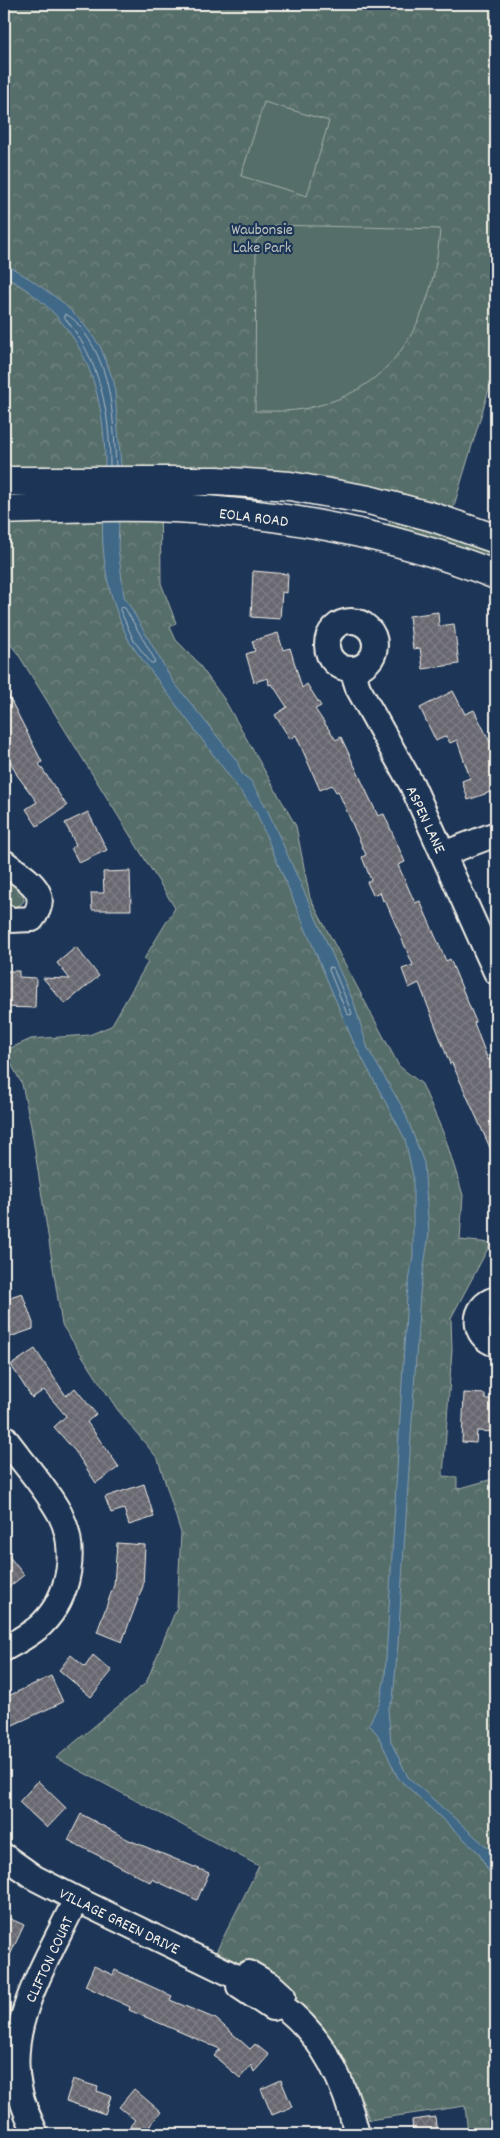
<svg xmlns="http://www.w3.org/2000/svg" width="500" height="2138" font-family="Dekko,sans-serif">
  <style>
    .grass { fill: url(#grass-tufts); stroke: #a6b0a9 }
    .park { fill: url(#park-crowns); stroke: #a6b0a9 }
    .pitch { fill: #576e6a; stroke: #a6b0a9 }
    .water { fill: #3f6787; stroke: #879eae }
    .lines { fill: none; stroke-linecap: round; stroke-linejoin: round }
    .shore { stroke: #acbac1; stroke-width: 1 }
    .building { fill: url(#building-cross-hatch); stroke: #f4f1e8 }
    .minor-casing { stroke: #f4f1e8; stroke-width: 28 }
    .major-casing { stroke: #f4f1e8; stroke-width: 31 }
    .minor { stroke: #1d3557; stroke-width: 24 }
    .major { stroke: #1d3557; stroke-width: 28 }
    .labels { text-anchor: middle; stroke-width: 4.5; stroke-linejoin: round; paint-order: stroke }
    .park-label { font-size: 16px; fill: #bdc3bc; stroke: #1d3557 }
    .street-label { font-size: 16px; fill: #f4f1e8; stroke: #1d3557 }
  </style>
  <defs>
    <pattern id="grass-tufts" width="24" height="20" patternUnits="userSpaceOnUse" patternTransform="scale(1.25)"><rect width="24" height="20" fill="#576e6a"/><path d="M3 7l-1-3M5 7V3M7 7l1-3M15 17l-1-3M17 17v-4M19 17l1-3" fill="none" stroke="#70837f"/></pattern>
    <pattern id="park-crowns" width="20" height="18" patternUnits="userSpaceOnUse" patternTransform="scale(1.25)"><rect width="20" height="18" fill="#576e6a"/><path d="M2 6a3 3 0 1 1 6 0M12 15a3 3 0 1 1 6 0" fill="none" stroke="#70837f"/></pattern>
    <pattern id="building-cross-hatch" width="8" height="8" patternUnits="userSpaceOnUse" patternTransform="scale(1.25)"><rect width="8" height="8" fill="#686771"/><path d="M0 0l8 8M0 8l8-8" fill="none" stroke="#7e7d85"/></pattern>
  </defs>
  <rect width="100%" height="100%" fill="#1d3557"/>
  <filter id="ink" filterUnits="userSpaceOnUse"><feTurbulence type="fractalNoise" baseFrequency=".02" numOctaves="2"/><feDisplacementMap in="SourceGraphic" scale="10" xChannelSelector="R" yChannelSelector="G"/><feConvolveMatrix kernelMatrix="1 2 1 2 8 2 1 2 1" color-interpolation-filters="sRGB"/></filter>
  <g filter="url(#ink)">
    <!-- grass -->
    <path class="grass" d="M 391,516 L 496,550 L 496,564 L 387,529 Z
      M 4,873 L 23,890 L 24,901 L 20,905 L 12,907 L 4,901 Z"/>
    <!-- park -->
    <path class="park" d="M 4,4 L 496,4 L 496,366 L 453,509 L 410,498 L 160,469 L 161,583 L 176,623 L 170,627 L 176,640 L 195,659 L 224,699 L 296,826 L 310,898 L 399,1066 L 422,1084 L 445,1137 L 463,1195 L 460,1240 L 491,1243 L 451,1318 L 452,1350 L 443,1476 L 457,1477 L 457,1489 L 496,1478 L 496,2134 L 468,2134 L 465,2106 L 369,2120 C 344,2038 293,1987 216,1952 L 259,1866 L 56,1758 L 146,1683 L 177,1607 L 181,1533 L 158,1459 L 117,1409 L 62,1325 L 31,1126 L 22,1084 L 4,1051 L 31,1039 L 89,1035 L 111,1026 L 148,962 L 144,959 L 175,908 L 18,654 L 4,636 Z"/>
    <!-- pitch -->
    <path class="pitch" d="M 264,102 L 329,121 L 307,196 L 241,176 Z
      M 276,225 L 440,229 C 434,314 399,389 308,408 C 290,412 273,411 255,411 L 256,241 Z"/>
    <!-- water -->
    <path class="water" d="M 4,263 L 30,279 L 61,301 L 82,322 L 100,346 L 114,382 L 121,465 L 118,548 L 124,596 L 172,680 L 237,761 L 242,774 L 251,781 L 267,809 L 354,1003 L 368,1049 L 404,1110 L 424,1163 L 429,1233 L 420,1293 L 398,1644 L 393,1699 L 388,1709 L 391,1742 L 408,1777 L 496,1855 L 496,1877 L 491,1875 L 478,1852 L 398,1778 L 378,1735 L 369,1724 L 380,1702 L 385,1676 L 407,1296 L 413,1255 L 413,1176 L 405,1139 L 353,1041 L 256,812 L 130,643 C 117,616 107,587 104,557 C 100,524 105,490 105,458 C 103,378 77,315 4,276 Z"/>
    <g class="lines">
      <!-- shore -->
      <path class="shore" d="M 110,466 C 110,412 100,359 64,317 L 65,314 C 73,317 79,325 84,332 C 113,372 113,418 116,466
        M 121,607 L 125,608 L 155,660 L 154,663 L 151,663 L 134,641 L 120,610 Z
        M 330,967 L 333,968 L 352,1013 L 351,1015 L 347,1014 L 329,970 Z"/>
    </g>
    <!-- building -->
    <path class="building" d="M 253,571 L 288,574 L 287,593 L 282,592 L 280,619 L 251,617 Z
      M 438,612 L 439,626 L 454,624 L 459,664 L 423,669 L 420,648 L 413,649 L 409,616 Z
      M 278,633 L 283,650 L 290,648 L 302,688 L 307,684 L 321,706 L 315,709 L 336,740 L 341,737 L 378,816 L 384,814 L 405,862 L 398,865 L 415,903 L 420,901 L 446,961 L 450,959 L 476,1022 L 474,1023 L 488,1060 L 496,1056 L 496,1161 L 452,1063 L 450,1064 L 419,983 L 409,988 L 402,969 L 413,965 L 385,900 L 383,901 L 380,892 L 373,895 L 367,882 L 371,880 L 362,857 L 366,855 L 338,791 L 336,792 L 332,785 L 320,790 L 296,735 L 290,739 L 275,715 L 287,707 L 272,684 L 269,685 L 268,678 L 254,682 L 246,654 L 255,651 L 252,641 Z
      M 4,687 L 42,762 L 39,764 L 67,806 L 37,826 L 26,809 L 37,802 L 17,775 L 4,749 Z
      M 453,691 L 465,714 L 474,710 L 490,742 L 496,740 L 496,790 L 468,800 L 462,781 L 470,778 L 457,740 L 450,743 L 446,736 L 436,741 L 420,708 Z
      M 88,812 L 107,850 L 79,863 L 71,848 L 76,845 L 65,823 Z
      M 130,871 L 131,910 L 92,910 L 91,893 L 104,893 L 103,872 Z
      M 76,947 L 99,976 L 65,1004 L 43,978 L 70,979 L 57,963 Z
      M 4,971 L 19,971 L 19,977 L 36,978 L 35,1008 L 4,1007 Z
      M 22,1293 L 33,1323 L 33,1329 L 7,1338 L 4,1330 L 4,1299 Z
      M 35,1349 L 66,1396 L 75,1388 L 96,1414 L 87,1422 L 119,1467 L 96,1483 L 75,1451 L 54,1427 L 66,1416 L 44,1390 L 32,1398 L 11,1365 Z
      M 464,1393 L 485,1394 L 485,1399 L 496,1399 L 496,1432 L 477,1431 L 476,1443 L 462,1442 Z
      M 144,1484 L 154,1517 L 129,1525 L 124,1509 L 111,1513 L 105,1497 Z
      M 117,1543 L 145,1545 L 143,1586 L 122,1642 L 97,1632 L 114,1585 Z
      M 4,1550 L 24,1575 L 4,1591 Z
      M 71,1655 L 85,1667 L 93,1655 L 112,1671 L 91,1697 L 59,1670 Z
      M 51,1676 L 63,1702 L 4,1729 L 4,1698 Z
      M 38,1781 L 66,1808 L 47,1828 L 19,1802 Z
      M 81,1814 L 129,1840 L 209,1873 L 197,1900 L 152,1879 L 150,1882 L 68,1840 Z
      M 4,1916 L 24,1925 L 4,1968 Z
      M 94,1966 L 113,1975 L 115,1970 L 172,1996 L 170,2000 L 216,2019 L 250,2049 L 255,2044 L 269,2055 L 254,2072 L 251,2065 L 240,2078 L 214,2056 L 220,2049 L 129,2010 L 130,2007 L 85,1986 Z
      M 73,2079 L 98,2087 L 97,2091 L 111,2096 L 105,2114 L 66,2101 Z
      M 281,2080 L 292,2107 L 272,2115 L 261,2089 Z
      M 134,2089 L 161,2112 L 143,2134 L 140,2134 L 130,2126 L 135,2120 L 119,2107 Z
      M 435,2117 L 437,2134 L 413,2134 L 412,2120 Z"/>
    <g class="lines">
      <!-- minor casing -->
      <g class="minor-casing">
        <path id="minor" d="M327 645a24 24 0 1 1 48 0a24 24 0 1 1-48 0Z
          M 352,669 L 358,688 L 412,785 L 496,972
          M 443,854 L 496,834
          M 4,862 C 24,878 54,891 32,919 L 10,920 L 4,916
          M 496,1299 C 471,1305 472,1338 496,1344
          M 4,1437 C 22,1462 45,1486 60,1514 C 78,1549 70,1596 42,1624 C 32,1634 16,1642 4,1649
          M 4,1856 L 35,1878 L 76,1899 L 239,1978
          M 239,1978 L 249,1973 L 272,1986 L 283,1996 L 281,2005
          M 239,1978 L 239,1986 L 272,2008 L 281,2005
          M 281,2005 C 324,2036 345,2084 357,2134
          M 36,2134 C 29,2119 22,2104 19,2087 C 5,2022 50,1956 76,1899"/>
      </g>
      <!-- major casing -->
      <g class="major-casing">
        <path id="major" d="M 4,481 L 217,481 L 290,486 L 369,500 L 433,517 L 496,539
          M 4,510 C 61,508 118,505 174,508 C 283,513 395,535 496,575"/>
      </g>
      <!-- minor -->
      <use href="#minor" class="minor"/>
      <!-- major -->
      <use href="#major" class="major"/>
    </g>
  </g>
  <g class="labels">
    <!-- park labels -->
    <g class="park-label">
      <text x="262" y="234">Waubonsie<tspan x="262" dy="18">Lake Park</tspan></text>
    </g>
    <!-- street labels -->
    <g class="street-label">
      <text transform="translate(254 516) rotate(7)" y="6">EOLA ROAD</text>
      <text transform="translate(427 819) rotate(65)" y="6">ASPEN LANE</text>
      <text transform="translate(120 1920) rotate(26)" y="6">VILLAGE GREEN DRIVE</text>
      <text transform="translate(48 1959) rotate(-65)" y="6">CLIFTON COURT</text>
    </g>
  </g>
  <!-- margin -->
  <rect width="500" height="2138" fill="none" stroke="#1d3557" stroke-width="20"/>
  <rect x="10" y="10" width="480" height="2118" fill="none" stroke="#f4f1e8" stroke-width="2" filter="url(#ink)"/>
</svg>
